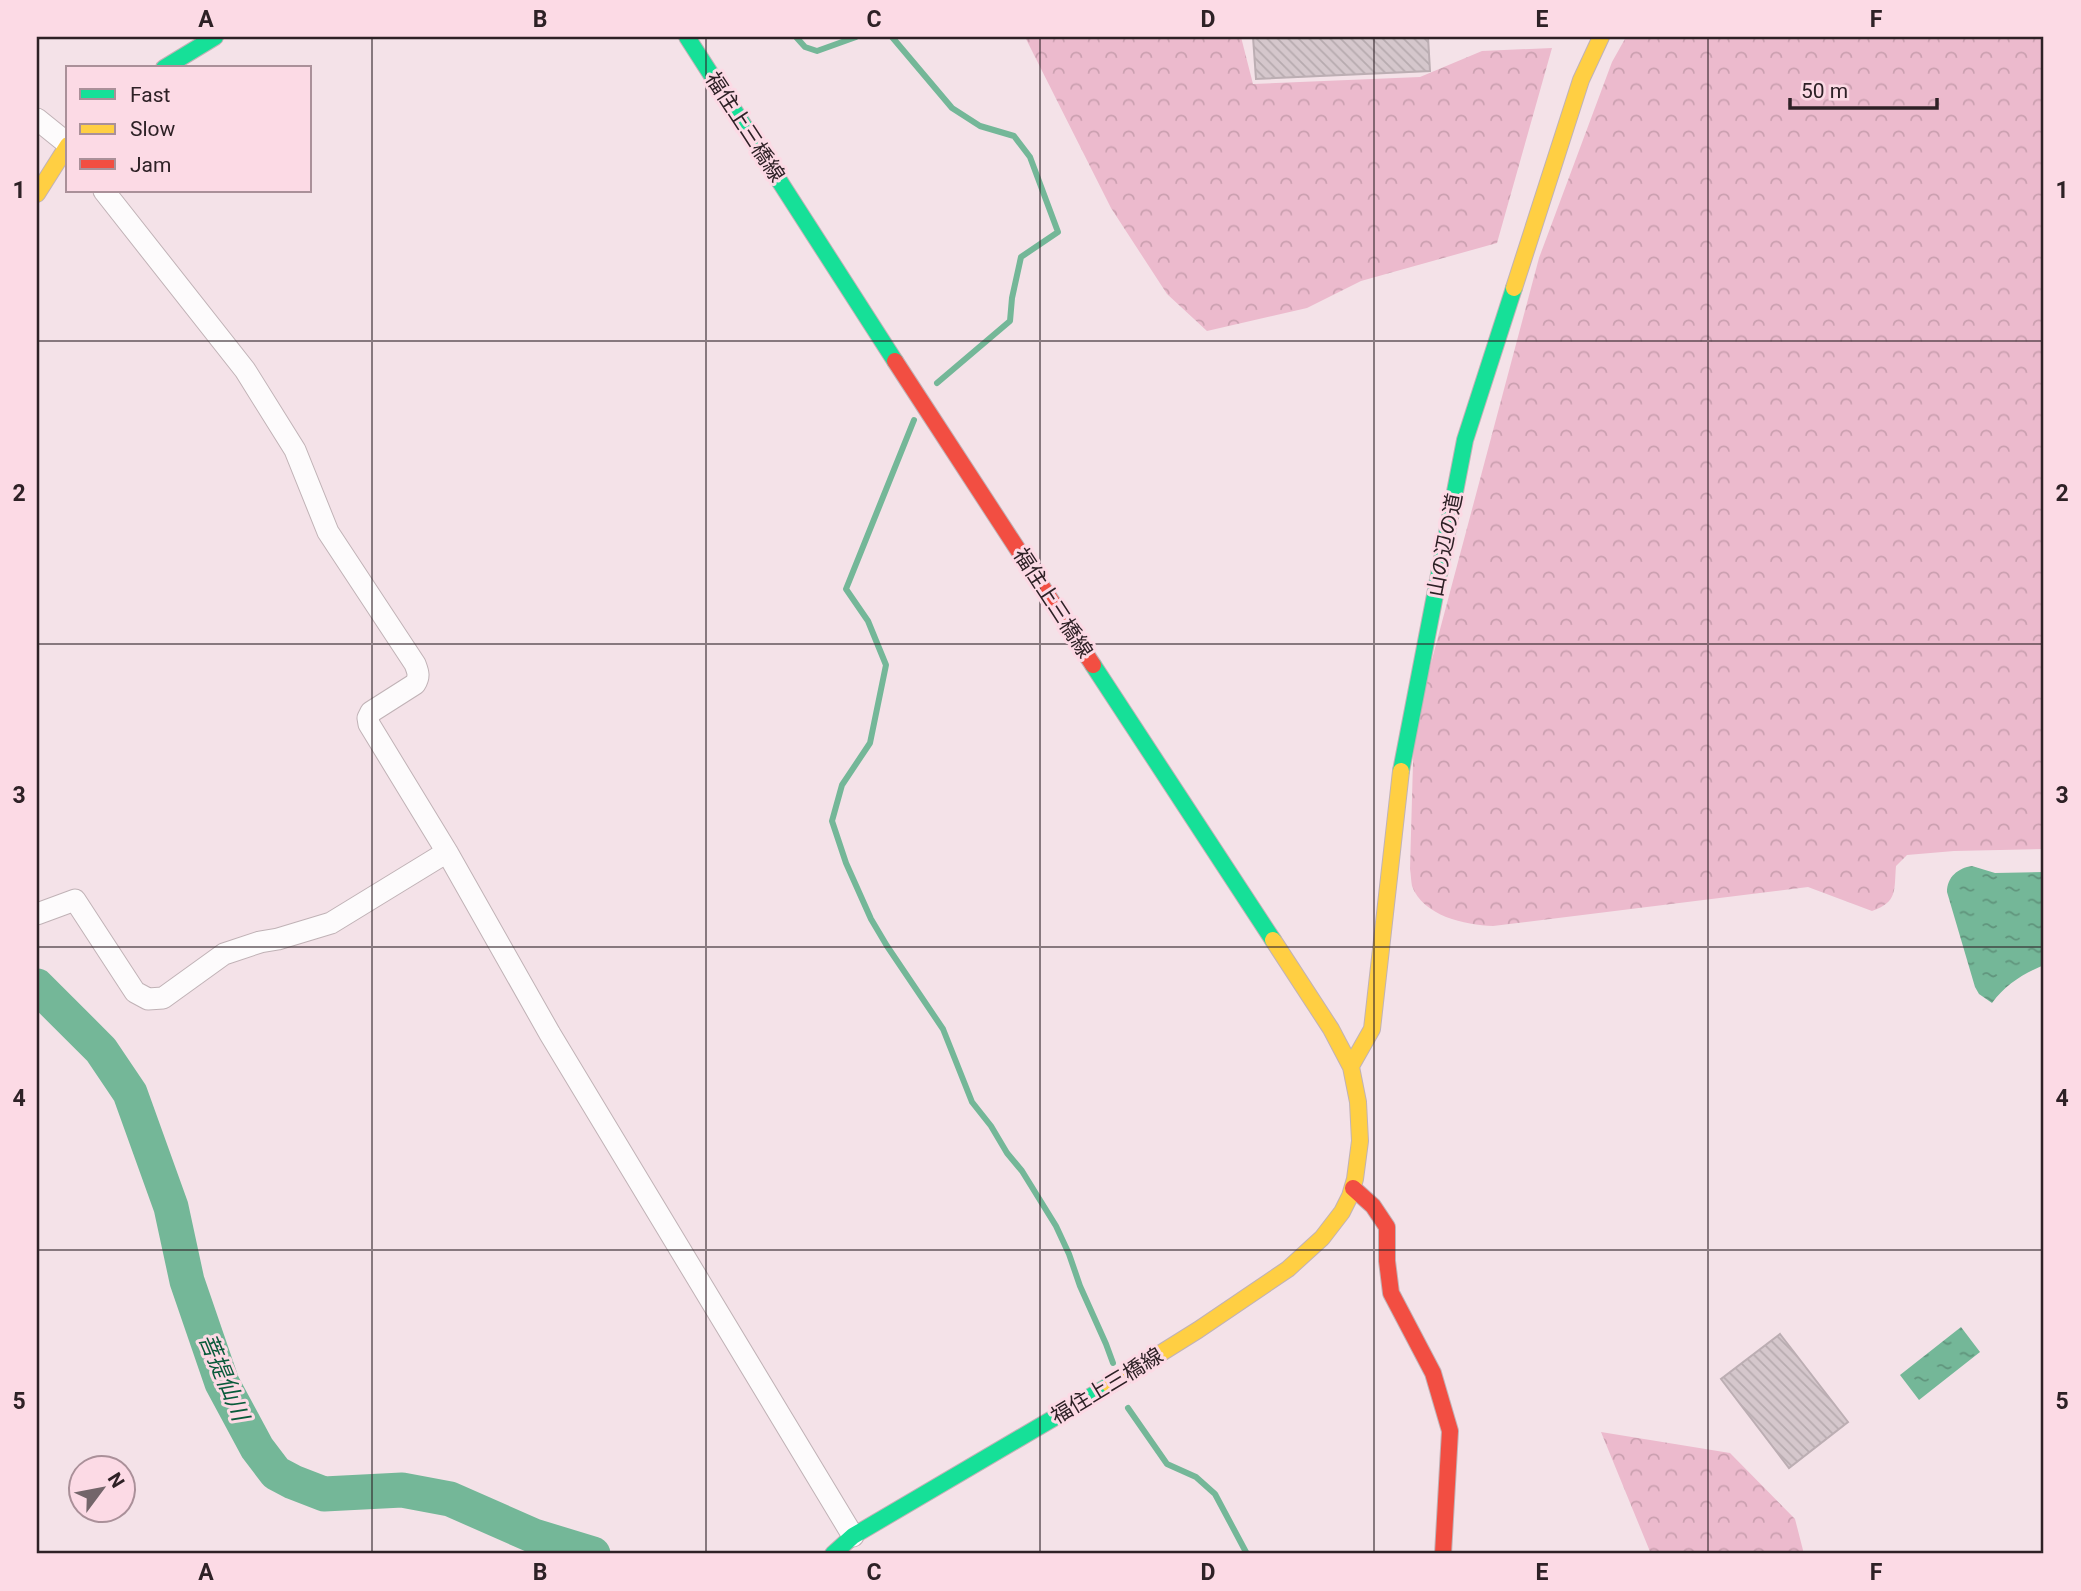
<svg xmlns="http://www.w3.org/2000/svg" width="2081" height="1591" font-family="Roboto,'Noto Sans JP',sans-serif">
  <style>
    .forest { fill: url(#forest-crowns) }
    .water { fill: url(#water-ripples) }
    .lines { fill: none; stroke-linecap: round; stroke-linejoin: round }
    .stream { stroke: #74b798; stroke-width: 6 }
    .river { stroke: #74b798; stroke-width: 35 }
    .building { fill: url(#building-back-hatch); stroke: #bcaeb3; stroke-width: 2 }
    .street-casing { stroke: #c0b2b6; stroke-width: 23 }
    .fast-casing { stroke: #c0b2b6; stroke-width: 18 }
    .slow-casing { stroke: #c0b2b6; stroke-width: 18 }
    .jam-casing { stroke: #c0b2b6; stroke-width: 18 }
    .street { stroke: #fdfbfc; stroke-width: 21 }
    .fast { stroke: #16e098; stroke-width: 16 }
    .slow { stroke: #ffcf43; stroke-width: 16 }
    .jam { stroke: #f24e42; stroke-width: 16 }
    .grid { fill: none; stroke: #2e2126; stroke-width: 2; stroke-opacity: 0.55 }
    .labels { text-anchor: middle; stroke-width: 6; stroke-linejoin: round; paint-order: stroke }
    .street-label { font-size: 21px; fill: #2e2126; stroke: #fcdae5 }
    .water-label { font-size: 23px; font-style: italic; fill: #085a3a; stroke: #fcdae5 }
    .neatline { fill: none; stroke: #2e2126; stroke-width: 2.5 }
    .grid-label { font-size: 23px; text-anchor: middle; font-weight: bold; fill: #2e2126 }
  </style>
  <defs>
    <pattern id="forest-crowns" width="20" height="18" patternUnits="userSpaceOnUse" patternTransform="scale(1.75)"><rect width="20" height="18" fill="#ecbacd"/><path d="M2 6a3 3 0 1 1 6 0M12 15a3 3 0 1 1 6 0" fill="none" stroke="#cba0b0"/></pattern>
    <pattern id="water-ripples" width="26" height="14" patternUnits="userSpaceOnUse" patternTransform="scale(1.75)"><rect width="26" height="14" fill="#74b798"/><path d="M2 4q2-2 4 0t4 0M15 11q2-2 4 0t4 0" fill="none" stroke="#60947c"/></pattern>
    <pattern id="building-back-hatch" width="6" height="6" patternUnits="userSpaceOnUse" patternTransform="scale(1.75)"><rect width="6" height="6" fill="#d5c7cc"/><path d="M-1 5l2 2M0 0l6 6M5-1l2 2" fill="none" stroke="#b7abaf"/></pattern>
  </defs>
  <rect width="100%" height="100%" fill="#f4e2e8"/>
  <!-- forest -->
  <path class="forest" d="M 1025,37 L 1241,37 L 1253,84 L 1420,77 L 1482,51 L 1552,48 L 1497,243 L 1361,281 L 1307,308 L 1207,331 L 1167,294 L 1111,208 Z
    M 1626,37 L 2044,37 L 2044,849 L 1954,851 L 1907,855 L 1896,866 C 1894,890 1898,902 1872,911 L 1808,887 L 1493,926 C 1465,925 1423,916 1412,886 C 1411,881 1411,875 1410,869 L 1414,727 L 1539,258 L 1612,62 Z
    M 1601,1432 L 1730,1453 L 1795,1519 L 1804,1554 L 1651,1554 Z"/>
  <!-- water -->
  <path class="water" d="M 1972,866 L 1995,873 L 2044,872 L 2044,965 C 2023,974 2006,984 1992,1003 L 1979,994 L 1975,987 L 1947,892 C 1947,877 1958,868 1972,866 Z
    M 1961,1327 L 1980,1352 L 1919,1400 L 1900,1375 Z"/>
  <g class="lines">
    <!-- stream -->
    <path class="stream" d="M 796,37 L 805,47 L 817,51 L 856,37
      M 892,37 L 952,108 L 980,126 L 1014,136 L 1030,157 L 1058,232 L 1021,257 L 1012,298 L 1010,321 L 937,383
      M 914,420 L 846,589 L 868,621 L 886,665 L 870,743 L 842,785 L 832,821 L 846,863 L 871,919 L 887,946 L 943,1029 L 972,1102 L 991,1126 L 1007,1153 L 1022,1171 L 1056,1226 L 1069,1254 L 1080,1286 L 1106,1344 L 1113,1363
      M 1128,1408 L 1167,1464 L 1196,1477 L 1215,1494 L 1247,1554"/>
    <!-- river -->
    <path class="river" d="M 37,986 L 101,1050 L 130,1093 L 171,1207 L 187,1281 L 222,1383 L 257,1448 L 276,1473 L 293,1482 L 324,1494 L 402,1490 L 450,1499 L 534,1536 L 593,1554"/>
  </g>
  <!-- building -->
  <path class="building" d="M 1253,37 L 1428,37 L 1430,71 L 1256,79 Z
    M 1780,1334 L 1848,1422 L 1789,1468 L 1721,1379 Z"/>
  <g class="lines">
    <!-- street casing -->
    <g class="street-casing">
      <path id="street" d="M 37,119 L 68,144
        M 104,191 L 245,370 L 295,450 L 328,532 L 415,664 C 418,672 420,676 415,684 L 371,712 L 368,718 L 369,724 L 447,852 L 550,1034 L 853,1536
        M 37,914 L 75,900 L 135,992 L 148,999 L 163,998 L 224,954 L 260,942 L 278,939 L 331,923 L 447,852"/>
    </g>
    <!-- fast casing -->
    <g class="fast-casing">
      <path id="fast" d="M 687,37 L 895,361
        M 164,68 L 215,37
        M 1093,665 L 1273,940
        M 1401,771 L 1465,440 L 1514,288
        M 833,1554 L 853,1536 L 1110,1385"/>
    </g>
    <!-- slow casing -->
    <g class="slow-casing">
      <path id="slow" d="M 37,194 L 68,145
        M 1514,288 L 1581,80 L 1601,37
        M 1351,1066 L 1372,1029 L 1401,771
        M 1110,1385 L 1198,1330 L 1288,1269 L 1322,1238 L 1342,1212 L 1350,1196 L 1355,1179 L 1360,1141 L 1358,1102 L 1351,1067 L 1331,1029 L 1273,940"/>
    </g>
    <!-- jam casing -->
    <g class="jam-casing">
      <path id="jam" d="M 895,361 L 1093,665
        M 1353,1188 L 1373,1206 L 1387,1227 L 1387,1261 L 1391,1293 L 1433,1373 L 1450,1431 L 1443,1554"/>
    </g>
    <!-- street -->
    <use href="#street" class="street"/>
    <!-- fast -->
    <use href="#fast" class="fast"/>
    <!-- slow -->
    <use href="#slow" class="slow"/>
    <!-- jam -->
    <use href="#jam" class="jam"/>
  </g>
  <!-- grid -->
  <path class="grid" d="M 372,37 L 372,1554M 706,37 L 706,1554M 1040,37 L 1040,1554M 1374,37 L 1374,1554M 1708,37 L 1708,1554M 37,341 L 2044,341M 37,644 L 2044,644M 37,947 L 2044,947M 37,1250 L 2044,1250"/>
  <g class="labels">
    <!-- street labels -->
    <g class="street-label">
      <text transform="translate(745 127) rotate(57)" y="7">福住上三橋線</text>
      <text transform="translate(1445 545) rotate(-79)" y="7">山の辺の道</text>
      <text transform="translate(1053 603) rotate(57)" y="7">福住上三橋線</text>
      <text transform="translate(1107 1386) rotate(-31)" y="7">福住上三橋線</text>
    </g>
    <!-- water labels -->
    <g class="water-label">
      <text transform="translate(224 1377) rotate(67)" y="8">菩提仙川</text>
    </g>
  </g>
  <!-- border -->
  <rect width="2081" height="1591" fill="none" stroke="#fcdae5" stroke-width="77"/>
  <!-- legend -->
  <rect x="66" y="66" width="245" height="126" fill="#fcdae5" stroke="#aa9099" stroke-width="2"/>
  <rect x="80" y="89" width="35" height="10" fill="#16e098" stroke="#aa9099" stroke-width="2"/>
  <text x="130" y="102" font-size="21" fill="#2e2126">Fast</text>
  <rect x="80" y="124" width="35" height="10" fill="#ffcf43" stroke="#aa9099" stroke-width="2"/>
  <text x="130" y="136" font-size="21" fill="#2e2126">Slow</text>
  <rect x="80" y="159" width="35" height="10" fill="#f24e42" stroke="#aa9099" stroke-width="2"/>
  <text x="130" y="172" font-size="21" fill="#2e2126">Jam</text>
  <!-- north arrow -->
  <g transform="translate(102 1489) rotate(58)"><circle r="33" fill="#fcdae5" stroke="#aa9099" stroke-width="2"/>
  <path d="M0-5L12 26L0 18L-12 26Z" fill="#73656a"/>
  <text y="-10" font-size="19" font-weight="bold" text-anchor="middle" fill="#2e2126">N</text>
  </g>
  <!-- scale -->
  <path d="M1790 98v10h147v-10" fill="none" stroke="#2e2126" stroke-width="3.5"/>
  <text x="1801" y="98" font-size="21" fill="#2e2126" stroke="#fcdae5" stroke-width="5" paint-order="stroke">50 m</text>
  <rect x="38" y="38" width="2004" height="1514" class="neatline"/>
  <g class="grid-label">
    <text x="206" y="27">A</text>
    <text x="540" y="27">B</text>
    <text x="874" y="27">C</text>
    <text x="1208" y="27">D</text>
    <text x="1542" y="27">E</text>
    <text x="1876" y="27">F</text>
    <text x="19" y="198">1</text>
    <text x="2062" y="198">1</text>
    <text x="19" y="501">2</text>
    <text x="2062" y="501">2</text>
    <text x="19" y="803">3</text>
    <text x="2062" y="803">3</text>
    <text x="19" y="1106">4</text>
    <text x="2062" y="1106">4</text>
    <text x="19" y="1409">5</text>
    <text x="2062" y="1409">5</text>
    <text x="206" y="1580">A</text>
    <text x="540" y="1580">B</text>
    <text x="874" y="1580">C</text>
    <text x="1208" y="1580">D</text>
    <text x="1542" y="1580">E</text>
    <text x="1876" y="1580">F</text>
  </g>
</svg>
